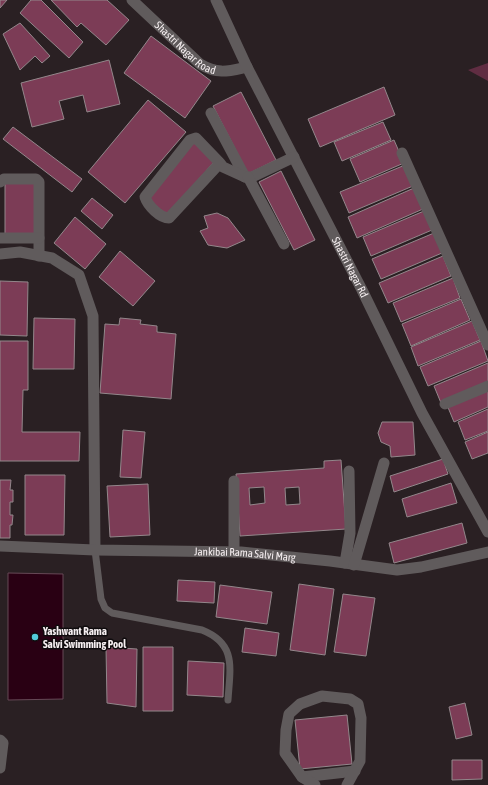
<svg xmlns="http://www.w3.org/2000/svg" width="488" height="785" font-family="'Asap Condensed',sans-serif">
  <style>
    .green { fill: #602d42 }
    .water { fill: #290013; stroke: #664856 }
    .building { fill: #7c3c56; stroke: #93878b; fill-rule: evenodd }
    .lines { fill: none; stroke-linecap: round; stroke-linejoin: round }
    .service { stroke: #605b5c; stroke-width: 7 }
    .minor { stroke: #605b5c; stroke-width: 11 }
    .poi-dot { fill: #52cbd9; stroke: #0f0b0d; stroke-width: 1.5 }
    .labels { text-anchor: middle; stroke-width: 3; stroke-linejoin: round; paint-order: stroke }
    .street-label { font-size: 11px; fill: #f6eff1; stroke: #0f0b0d }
    .poi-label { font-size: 11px; font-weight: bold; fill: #f6eff1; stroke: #0f0b0d; text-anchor: start }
  </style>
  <rect width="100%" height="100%" fill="#2a2023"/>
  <!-- green -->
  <path class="green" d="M 488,63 L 488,81 L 468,70 Z"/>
  <!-- water -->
  <path class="water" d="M 8,573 L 63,574 L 63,699 L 8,700 Z"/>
  <!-- building -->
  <path class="building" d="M 0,0 L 7,0 L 0,8 Z
    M 31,0 L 41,0 L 83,42 L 69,58 L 20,13 Z
    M 51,0 L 107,0 L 129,20 L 106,45 L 81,23 L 77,27 Z
    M 20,23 L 50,56 L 42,63 L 35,56 L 20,70 L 3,34 Z
    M 151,36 L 211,81 L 185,118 L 124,73 Z
    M 109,60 L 120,104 L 87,112 L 83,95 L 59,101 L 64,119 L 32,127 L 21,83 Z
    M 384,87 L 395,115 L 320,147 L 308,119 Z
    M 241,92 L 276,160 L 248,174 L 213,106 Z
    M 148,100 L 186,132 L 125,203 L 88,172 Z
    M 383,122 L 391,140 L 342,161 L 334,142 Z
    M 13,127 L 82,179 L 72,192 L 3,139 Z
    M 394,140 L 404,163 L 360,182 L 350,159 Z
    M 193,142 L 214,162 L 167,215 L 148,199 Z
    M 405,165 L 413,186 L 349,213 L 340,192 Z
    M 281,171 L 315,240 L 294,250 L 259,182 Z
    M 5,183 L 37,183 L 37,235 L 5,235 Z
    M 414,188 L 423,209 L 357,238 L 348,217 Z
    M 92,198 L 113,215 L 102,229 L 81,211 Z
    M 424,211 L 432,230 L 371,256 L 363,237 Z
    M 217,213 L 228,218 L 245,240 L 227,248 L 208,245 L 200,231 L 208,228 L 204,216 Z
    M 75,217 L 106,244 L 85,269 L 54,243 Z
    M 434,233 L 442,253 L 381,279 L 372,259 Z
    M 120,251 L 155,281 L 133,306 L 99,277 Z
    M 443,256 L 451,276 L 388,303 L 379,283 Z
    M 453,278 L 460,298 L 401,322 L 393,303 Z
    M 0,281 L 28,282 L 27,336 L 0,335 Z
    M 461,299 L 470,320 L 411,346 L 402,324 Z
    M 34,318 L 75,319 L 74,369 L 33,369 Z
    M 120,318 L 141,320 L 140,324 L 157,326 L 157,332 L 176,334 L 171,399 L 100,393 L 105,324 L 119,325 Z
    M 472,321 L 480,340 L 418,366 L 411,347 Z
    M 0,341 L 28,341 L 28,390 L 23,390 L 22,432 L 80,432 L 79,461 L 0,461 Z
    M 481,341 L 488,361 L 428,386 L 420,367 Z
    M 488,363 L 488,384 L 441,403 L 434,386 Z
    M 488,388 L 488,407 L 454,422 L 447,405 Z
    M 488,409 L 488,431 L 465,440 L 458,422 Z
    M 382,422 L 413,422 L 415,455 L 391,457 L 390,446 L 381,442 L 378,433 Z
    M 123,430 L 145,432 L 141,478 L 120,477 Z
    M 488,432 L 488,453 L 472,459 L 465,442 Z
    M 443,459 L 448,474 L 394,492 L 390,476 Z
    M 341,460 L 346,529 L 240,536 L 236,474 L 324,468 L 324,461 ZM 264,487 L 265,503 L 250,505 L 249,488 ZM 299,487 L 300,504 L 286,505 L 285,488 Z
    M 25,475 L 65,475 L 64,535 L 25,535 Z
    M 0,480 L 11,480 L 10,490 L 13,490 L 13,502 L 10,502 L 10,515 L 13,515 L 12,525 L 10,525 L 10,538 L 0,538 Z
    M 451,483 L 457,503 L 407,517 L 402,499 Z
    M 148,484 L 150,535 L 110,537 L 107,486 Z
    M 462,523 L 467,543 L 394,563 L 389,543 Z
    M 178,580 L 215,582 L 214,603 L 177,601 Z
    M 299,584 L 334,589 L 325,655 L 290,650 Z
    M 220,585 L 272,592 L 267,624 L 216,617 Z
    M 343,594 L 375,598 L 366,656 L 334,652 Z
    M 245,628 L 279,633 L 276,656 L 242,652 Z
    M 106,647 L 137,649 L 136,707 L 107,703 Z
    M 143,647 L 173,647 L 173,711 L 143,711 Z
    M 188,661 L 224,663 L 223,697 L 187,695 Z
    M 465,703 L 472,735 L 456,739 L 449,707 Z
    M 347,715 L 352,764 L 300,769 L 295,720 Z
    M 452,760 L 482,760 L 482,779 L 452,780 Z"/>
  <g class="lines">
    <!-- service -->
    <path class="service" d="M 95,550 L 101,599 L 105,608 L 112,613 L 202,630 C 237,644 230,668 228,700"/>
    <!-- minor -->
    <g class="minor">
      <path id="s1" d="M 132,0 L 200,64 C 218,75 229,71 247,67"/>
      <path id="s2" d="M 216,0 L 247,67 L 362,290 L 422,413 L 488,532"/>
      <path d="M 211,113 L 245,177 L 252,177 L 294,157"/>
      <path d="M 402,153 L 488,345"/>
      <path d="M 220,163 L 169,218 C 160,218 148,206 145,197 L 190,140 L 196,138 L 220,163 L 223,167 L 245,177"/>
      <path d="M 248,177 L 284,244"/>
      <path d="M 0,182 L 4,179 L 36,179 L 39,182 L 39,256"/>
      <path d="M 0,238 L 39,238"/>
      <path d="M 0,254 L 20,252 L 52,258 L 79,275 L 93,316 L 95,550"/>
      <path d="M 445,404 L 488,386"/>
      <path d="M 234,481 L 234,552"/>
      <path id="s3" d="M 0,546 L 95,550 L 241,552 L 330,561 L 397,570 L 421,567 L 488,552"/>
      <path d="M 345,563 L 350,533 L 349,471"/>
      <path d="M 354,565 L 384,463"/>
      <path d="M 0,740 L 3,743 L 0,768"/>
      <path d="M 302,777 L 355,771"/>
      <path d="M 315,785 L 302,777 L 285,753 L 286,730 L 289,714 L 300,704 L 322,696 L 350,699 L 358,704 L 361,718 L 360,761 L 347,785"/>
    </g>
  </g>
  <!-- markers -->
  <circle class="poi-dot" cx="35" cy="637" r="4"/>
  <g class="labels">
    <!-- street labels -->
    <g class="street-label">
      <text dy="4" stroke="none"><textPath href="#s1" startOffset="72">Shastri Nagar Road</textPath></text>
      <text dy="4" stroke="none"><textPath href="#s2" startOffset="299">Shastri Nagar Rd</textPath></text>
      <text dy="4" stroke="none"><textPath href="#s3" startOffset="245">Jankibai Rama Salvi Marg</textPath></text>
    </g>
    <!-- poi labels -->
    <g class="poi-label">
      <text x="43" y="635">Yashwant Rama<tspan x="43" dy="13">Salvi Swimming Pool</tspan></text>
    </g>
  </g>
</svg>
